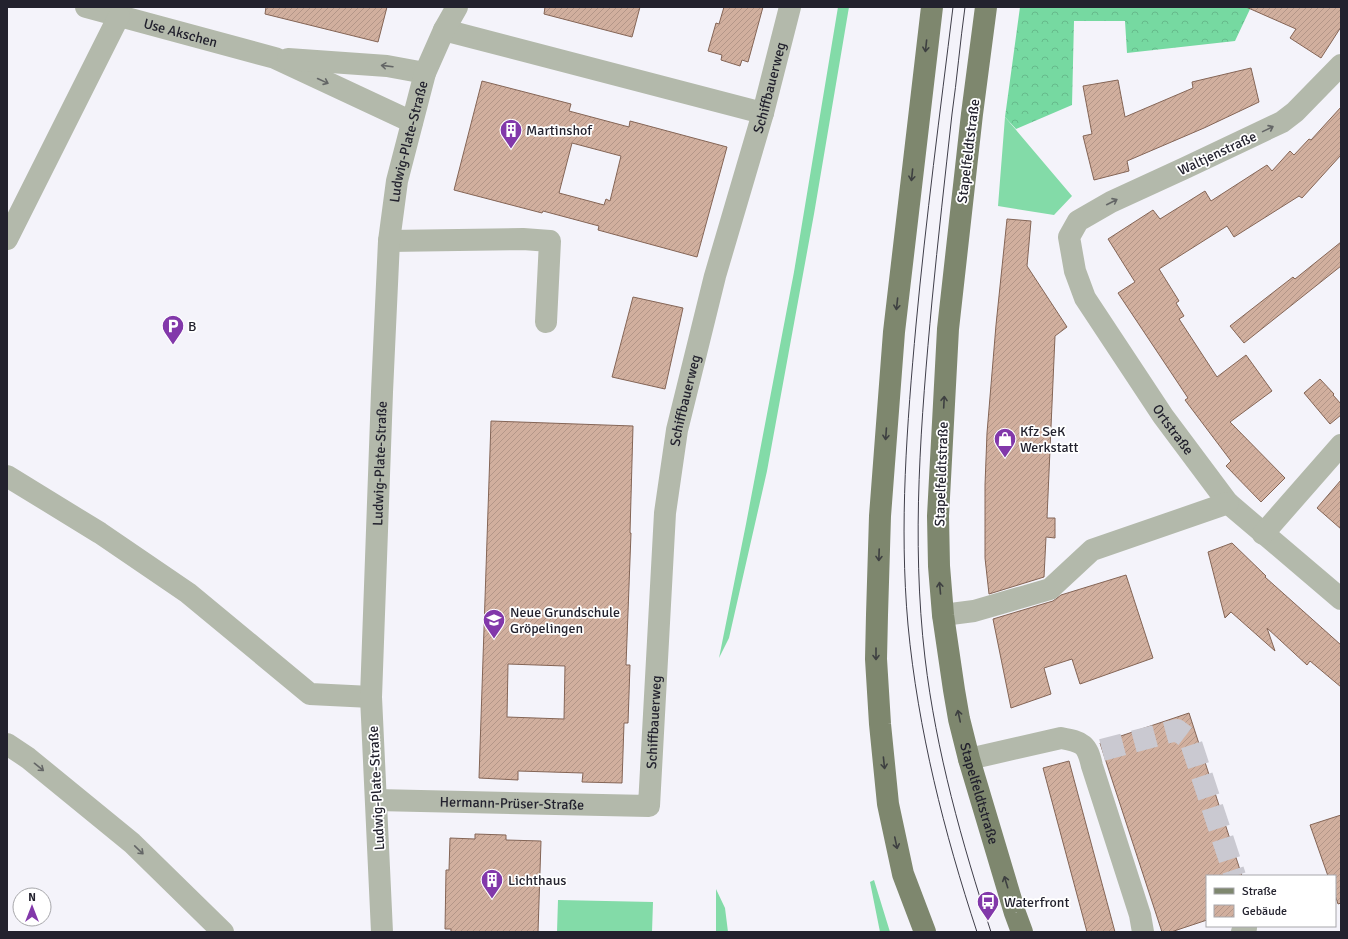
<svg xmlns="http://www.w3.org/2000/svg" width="1348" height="939" font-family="Signika,sans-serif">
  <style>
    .grass { fill: #83dba8 }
    .forest { fill: url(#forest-crowns) }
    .building { fill: url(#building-hatch); stroke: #846556; fill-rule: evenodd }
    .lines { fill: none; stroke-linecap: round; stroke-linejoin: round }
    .minor-tunnel { stroke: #cac9d1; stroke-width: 22; stroke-dasharray: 22 11; stroke-linecap: butt }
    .minor { stroke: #b3b9ab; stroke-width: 22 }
    .major { stroke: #7e876e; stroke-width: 22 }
    .tram { stroke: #3f3e49; stroke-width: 1 }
    .oneway { stroke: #3e4041 }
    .oneway2 { stroke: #646666 }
    .labels { text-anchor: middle; stroke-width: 3.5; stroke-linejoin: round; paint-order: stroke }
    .street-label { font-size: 14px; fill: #23222e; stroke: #fff }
    .poi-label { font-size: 14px; fill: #23222e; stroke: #fff; text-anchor: start }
  </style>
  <defs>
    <pattern id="forest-crowns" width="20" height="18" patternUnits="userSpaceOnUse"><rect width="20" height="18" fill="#76d9a1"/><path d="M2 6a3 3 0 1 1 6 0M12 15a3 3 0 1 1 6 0" fill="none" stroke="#66ba8b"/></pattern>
    <pattern id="building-hatch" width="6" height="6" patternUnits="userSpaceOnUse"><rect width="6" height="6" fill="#d1af9e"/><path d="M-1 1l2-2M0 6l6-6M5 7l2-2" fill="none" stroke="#b39688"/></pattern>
  </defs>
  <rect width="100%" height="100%" fill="#f4f3fa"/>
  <!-- grass -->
  <path class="grass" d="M 838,7 L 849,7 L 814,214 L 767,471 L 729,638 L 719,658 L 746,524 L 794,272 Z
    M 1005,117 L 1072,196 L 1054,215 L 998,206 Z
    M 874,880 L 890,932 L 880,932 L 870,882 Z
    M 716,889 L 725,908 L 728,932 L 716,932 Z
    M 558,900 L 653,902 L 652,932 L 557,932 Z"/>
  <!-- forest -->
  <path class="forest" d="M 1020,7 L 1251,7 L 1235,41 L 1127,53 L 1125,21 L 1074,21 L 1072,105 L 1016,129 L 1005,117 Z"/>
  <!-- building -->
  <path class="building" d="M 266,7 L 387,7 L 378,42 L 265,14 Z
    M 545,7 L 640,7 L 632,37 L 544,14 Z
    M 724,7 L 763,7 L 748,62 L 742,60 L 740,66 L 721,60 L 722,55 L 708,51 L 716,23 L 719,24 Z
    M 1246,7 L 1341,7 L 1341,27 L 1321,58 L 1290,38 L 1296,29 Z
    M 1251,68 L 1259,102 L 1204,128 L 1127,161 L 1129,171 L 1094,180 L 1083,136 L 1092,134 L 1083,86 L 1118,80 L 1125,117 L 1193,88 L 1192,82 Z
    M 482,81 L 571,104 L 569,111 L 629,127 L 630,121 L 727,147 L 697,257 L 598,230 L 599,226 L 543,211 L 542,213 L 454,190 ZM 572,143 L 621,156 L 610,201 L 606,199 L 604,205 L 559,193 Z
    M 1341,107 L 1341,155 L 1302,198 L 1299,196 L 1234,237 L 1227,226 L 1159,269 L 1179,301 L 1176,303 L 1184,316 L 1179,319 L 1217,377 L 1246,355 L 1272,391 L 1230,422 L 1285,478 L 1261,502 L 1226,466 L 1231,461 L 1185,400 L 1188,398 L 1118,293 L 1135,282 L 1108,239 L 1153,210 L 1160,219 L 1205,191 L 1211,201 L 1267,165 L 1272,171 L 1290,151 L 1294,155 L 1309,139 L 1311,140 Z
    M 1007,219 L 1031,221 L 1027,266 L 1067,327 L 1055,336 L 1047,518 L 1055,518 L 1055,538 L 1046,537 L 1044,577 L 989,594 L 985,558 L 985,485 L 987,433 L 996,325 Z
    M 1341,242 L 1341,266 L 1244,343 L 1230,326 L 1293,277 L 1295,279 Z
    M 633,297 L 683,308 L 665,389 L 612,377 Z
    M 1320,379 L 1334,394 L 1333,395 L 1341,404 L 1341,415 L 1330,424 L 1304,393 Z
    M 491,421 L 633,426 L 630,533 L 631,533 L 626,665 L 630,665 L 628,723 L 624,723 L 622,783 L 582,782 L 583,773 L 518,771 L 518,780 L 479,778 ZM 508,664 L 565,666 L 564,719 L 507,717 Z
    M 1341,480 L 1341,529 L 1317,508 Z
    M 1232,543 L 1266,576 L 1265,577 L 1341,645 L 1341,687 L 1310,661 L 1307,665 L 1267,628 L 1275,651 L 1231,612 L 1225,618 L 1208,552 Z
    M 1126,575 L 1153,658 L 1080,684 L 1072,659 L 1044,668 L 1051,694 L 1011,708 L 993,619 L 1053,601 L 1061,595 Z
    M 1189,713 L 1242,876 L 1207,876 L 1207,920 L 1171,932 L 1162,932 L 1100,743 Z
    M 1069,761 L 1115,932 L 1087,932 L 1043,768 Z
    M 1341,815 L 1341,903 L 1338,904 L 1335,895 L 1335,876 L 1328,876 L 1310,825 Z
    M 475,834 L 506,835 L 506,840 L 541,841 L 538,932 L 451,932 L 451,929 L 445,929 L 446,870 L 449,870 L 450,838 L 475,839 Z"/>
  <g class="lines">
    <!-- minor-tunnel -->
    <path class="minor-tunnel" d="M 1102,750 L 1177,730 L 1190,740 L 1235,876"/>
    <!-- minor -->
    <g class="minor">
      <path id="s1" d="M 86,7 L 275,58 L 412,122"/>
      <path d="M 444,30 L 763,113"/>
      <path d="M 288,59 L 387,66 L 425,73"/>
      <path id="s2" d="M 1341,65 L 1295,112 L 1282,122 L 1185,168 L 1111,202 L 1078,221 L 1069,237 L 1075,271 L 1085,298 L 1163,416 L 1228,503 L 1341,599"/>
      <path d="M 7,239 L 119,16"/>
      <path d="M 389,241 L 523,239 L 550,241 L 546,322"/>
      <path d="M 7,476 L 100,533 L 188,593 L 310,694 L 371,697"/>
      <path d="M 1263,534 L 1341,445"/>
      <path d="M 943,615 L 974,611 L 1050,589 L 1092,550 L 1228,503"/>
      <path d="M 7,744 L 28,758 L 132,843 L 223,932"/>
      <path d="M 969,759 L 1061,738 C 1083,742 1087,744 1092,766 L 1140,915 L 1143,932"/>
      <path id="s3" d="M 376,800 L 649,806 L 665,513 L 677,430 L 715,276 L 763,113 L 790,7"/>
      <path id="s4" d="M 382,932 L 371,697 L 382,392 L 389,241 L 397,181 L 425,73 L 444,30 L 457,7"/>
      <path d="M 1242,932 L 1246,928 L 1246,926"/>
    </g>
    <!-- major -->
    <g class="major">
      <path id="s5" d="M 986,7 L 972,114 L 948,329 L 938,516 L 939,566 L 943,615 L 954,690 L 959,719 L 969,759 L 1015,913 L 1022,932"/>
      <path d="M 925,932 L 903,874 L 888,804 L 880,724 L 876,659 L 877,615 L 880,516 L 894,332 L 932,7"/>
    </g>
    <!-- tram -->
    <path class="tram" d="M 953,7 C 940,113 926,218 916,325 C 907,424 899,525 908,625 C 918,730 944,832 977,932
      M 965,7 C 960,43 957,79 952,114 C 945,177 938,239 932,301 C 921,420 911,539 925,658 C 936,751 962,843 991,932"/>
  </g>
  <!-- one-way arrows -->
  <defs><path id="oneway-shaft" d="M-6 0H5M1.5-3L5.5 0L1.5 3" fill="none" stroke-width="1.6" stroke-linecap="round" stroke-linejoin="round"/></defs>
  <g class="oneway">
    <use href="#oneway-shaft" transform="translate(926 46) rotate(96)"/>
    <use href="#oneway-shaft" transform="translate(912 175) rotate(96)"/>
    <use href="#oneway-shaft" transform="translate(897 304) rotate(96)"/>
    <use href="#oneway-shaft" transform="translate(944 402) rotate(-87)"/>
    <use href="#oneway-shaft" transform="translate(886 434) rotate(94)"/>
    <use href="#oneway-shaft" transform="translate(879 555) rotate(92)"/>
    <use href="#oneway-shaft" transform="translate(940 588) rotate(-95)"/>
    <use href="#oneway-shaft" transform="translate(876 654) rotate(90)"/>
    <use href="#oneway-shaft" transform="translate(959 716) rotate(-102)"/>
    <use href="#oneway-shaft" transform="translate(884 763) rotate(84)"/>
    <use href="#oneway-shaft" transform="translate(896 843) rotate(78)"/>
    <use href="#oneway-shaft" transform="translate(1006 882) rotate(-107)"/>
  </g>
  <g class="oneway2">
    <use href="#oneway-shaft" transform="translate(387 66) rotate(-173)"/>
    <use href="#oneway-shaft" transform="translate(323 81) rotate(25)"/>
    <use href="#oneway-shaft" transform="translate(1268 129) rotate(-26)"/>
    <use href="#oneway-shaft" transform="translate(1112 202) rotate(-27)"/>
    <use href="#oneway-shaft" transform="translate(39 767) rotate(39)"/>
    <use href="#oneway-shaft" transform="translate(139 850) rotate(44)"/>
  </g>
  <!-- icons -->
  <defs>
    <g id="building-pin" transform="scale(1.15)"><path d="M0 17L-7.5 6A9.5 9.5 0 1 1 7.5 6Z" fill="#8238aa" stroke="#fff"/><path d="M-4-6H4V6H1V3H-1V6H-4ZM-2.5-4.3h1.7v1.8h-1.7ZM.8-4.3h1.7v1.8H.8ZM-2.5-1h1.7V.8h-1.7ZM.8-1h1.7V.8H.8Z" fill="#fff"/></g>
    <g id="parking-pin" transform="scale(1.15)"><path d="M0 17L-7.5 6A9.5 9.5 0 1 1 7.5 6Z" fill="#8238aa" stroke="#fff"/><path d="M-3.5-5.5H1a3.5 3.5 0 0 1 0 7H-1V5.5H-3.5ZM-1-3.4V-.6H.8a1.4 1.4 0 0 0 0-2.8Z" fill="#fff"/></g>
    <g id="shop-pin" transform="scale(1.15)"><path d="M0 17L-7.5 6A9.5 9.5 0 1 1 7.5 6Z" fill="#8238aa" stroke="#fff"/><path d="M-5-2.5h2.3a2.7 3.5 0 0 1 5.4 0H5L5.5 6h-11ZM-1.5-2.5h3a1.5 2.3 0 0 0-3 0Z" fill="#fff"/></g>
    <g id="school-pin" transform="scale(1.15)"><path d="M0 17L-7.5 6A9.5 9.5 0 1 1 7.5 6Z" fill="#8238aa" stroke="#fff"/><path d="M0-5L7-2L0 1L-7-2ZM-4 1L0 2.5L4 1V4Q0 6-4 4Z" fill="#fff"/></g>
    <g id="bus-pin" transform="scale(1.15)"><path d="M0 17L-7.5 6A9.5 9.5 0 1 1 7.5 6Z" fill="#8238aa" stroke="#fff"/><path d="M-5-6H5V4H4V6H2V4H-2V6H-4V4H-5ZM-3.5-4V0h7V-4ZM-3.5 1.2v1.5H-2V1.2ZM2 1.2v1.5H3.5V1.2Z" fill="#fff"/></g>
  </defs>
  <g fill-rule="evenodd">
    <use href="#building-pin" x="511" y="130"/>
    <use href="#parking-pin" x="173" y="326"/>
    <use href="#shop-pin" x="1005" y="439"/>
    <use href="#school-pin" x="494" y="620"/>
    <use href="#building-pin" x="492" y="880"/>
    <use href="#bus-pin" x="988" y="902"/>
  </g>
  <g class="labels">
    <!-- street labels -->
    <g class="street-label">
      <text dy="5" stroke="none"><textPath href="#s1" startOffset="98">Use Akschen</textPath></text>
      <text dy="5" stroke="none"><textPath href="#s3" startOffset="1005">Schiffbauerweg</textPath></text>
      <text dy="5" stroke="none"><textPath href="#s4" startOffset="793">Ludwig-Plate-Straße</textPath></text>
      <text transform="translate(968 151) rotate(-83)" y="5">Stapelfeldtstraße</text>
      <text transform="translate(1217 153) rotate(-25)" y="5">Waltjenstraße</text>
      <text dy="5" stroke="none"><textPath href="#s3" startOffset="681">Schiffbauerweg</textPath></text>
      <text dy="5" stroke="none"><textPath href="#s2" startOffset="549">Ortstraße</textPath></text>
      <text dy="5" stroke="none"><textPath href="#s4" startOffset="469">Ludwig-Plate-Straße</textPath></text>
      <text transform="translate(941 474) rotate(-88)" y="5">Stapelfeldtstraße</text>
      <text dy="5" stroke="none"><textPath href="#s3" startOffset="357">Schiffbauerweg</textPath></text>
      <text transform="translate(376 788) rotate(-93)" y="5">Ludwig-Plate-Straße</text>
      <text dy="5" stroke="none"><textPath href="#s5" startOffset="793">Stapelfeldtstraße</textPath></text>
      <text dy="5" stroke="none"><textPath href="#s3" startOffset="136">Hermann-Prüser-Straße</textPath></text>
    </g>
    <!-- poi labels -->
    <g class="poi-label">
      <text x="526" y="135">Martinshof</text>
      <text x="188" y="331">B</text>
      <text x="1020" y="436">Kfz SeK<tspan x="1020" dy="16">Werkstatt</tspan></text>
      <text x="510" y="617">Neue Grundschule<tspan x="510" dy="16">Gröpelingen</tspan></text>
      <text x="508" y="885">Lichthaus</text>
      <text x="1004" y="907">Waterfront</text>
    </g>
  </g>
  <!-- border -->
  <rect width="1348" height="939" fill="none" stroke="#23222e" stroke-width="16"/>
  <!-- legend -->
  <rect x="1206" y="875" width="130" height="52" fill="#ffffff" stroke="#a7a7ab"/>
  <rect x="1214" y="888" width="20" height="6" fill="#7e876e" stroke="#a7a7ab"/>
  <text x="1242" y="895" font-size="12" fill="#23222e">Straße</text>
  <rect x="1214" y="905" width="20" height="12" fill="url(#building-hatch)" stroke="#a7a7ab"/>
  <text x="1242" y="915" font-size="12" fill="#23222e">Gebäude</text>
  <!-- north arrow -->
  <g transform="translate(32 907)"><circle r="19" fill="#ffffff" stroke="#a7a7ab"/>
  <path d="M0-3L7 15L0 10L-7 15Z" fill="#8238aa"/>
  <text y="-6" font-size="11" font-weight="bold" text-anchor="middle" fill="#23222e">N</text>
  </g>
</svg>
